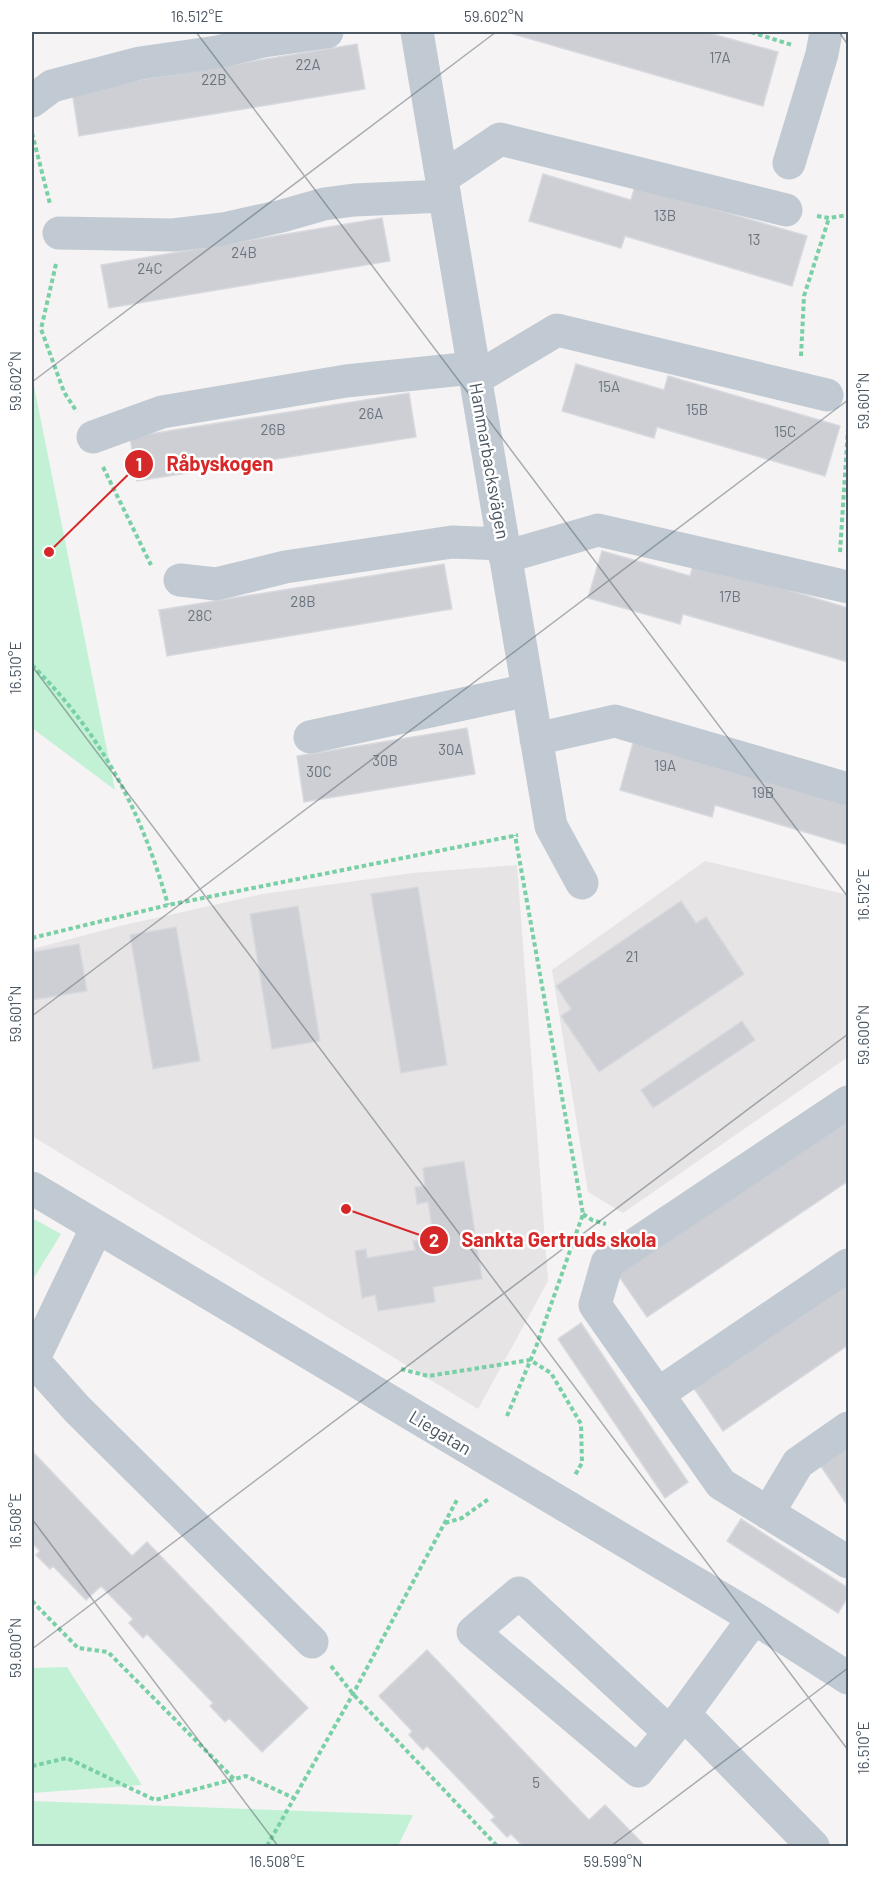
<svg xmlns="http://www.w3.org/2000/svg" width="880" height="1878" font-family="Barlow,sans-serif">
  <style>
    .education { fill: #e6e4e5 }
    .green { fill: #c3f1d5 }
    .building { fill: #cdcfd5; stroke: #d7d9de; stroke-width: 1.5 }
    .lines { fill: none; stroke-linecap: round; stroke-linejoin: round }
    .path { stroke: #7ad0a6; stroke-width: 4; stroke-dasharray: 4.5 3; stroke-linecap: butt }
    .minor { stroke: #c1cad2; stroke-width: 33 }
    .ticks { fill: none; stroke: #4a5661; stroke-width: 1.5; stroke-opacity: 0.45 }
    .labels { text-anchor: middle; stroke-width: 5; stroke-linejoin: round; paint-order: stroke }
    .number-label { font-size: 15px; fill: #6b747e }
    .street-label { font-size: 18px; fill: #4a5661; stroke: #fff }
    .leader { fill: none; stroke: #d62828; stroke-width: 2 }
    .callout-dot { fill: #d62828; stroke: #fff; stroke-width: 2 }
    .mark-label { font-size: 18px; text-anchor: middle; font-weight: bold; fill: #fff }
    .callout-label { font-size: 20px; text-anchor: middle; font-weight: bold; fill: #d62828; stroke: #fff; stroke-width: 5; stroke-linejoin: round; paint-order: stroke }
    .neatline { fill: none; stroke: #4a5661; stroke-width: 2 }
    .ticks-label { font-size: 15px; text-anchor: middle; fill: #4a5661 }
  </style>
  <rect width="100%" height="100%" fill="#f5f3f3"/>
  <!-- education -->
  <path class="education" d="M 705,861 L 848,895 L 848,1057 L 623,1213 L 588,1192 L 552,970 Z
    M 517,865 L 548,1281 L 478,1409 L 32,1136 L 32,949 L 120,926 L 263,894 L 413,873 Z"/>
  <!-- green -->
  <path class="green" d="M 32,376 L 115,790 L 32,728 Z
    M 32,1218 L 61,1234 L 32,1281 Z
    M 67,1667 L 142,1785 L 32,1793 L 32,1668 Z
    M 32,1801 L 413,1815 L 398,1846 L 32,1846 Z"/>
  <!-- building -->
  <path class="building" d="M 506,32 L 705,32 L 778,52 L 763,106 Z
    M 357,44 L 365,89 L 79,136 L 72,91 Z
    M 543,174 L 631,200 L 635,186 L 807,236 L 792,286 L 625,236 L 621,248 L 529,221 Z
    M 382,218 L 390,261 L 109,308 L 101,265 Z
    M 576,364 L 664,390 L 668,376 L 840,426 L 825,476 L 657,427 L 654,438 L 562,411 Z
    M 409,393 L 416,437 L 137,481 L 130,437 Z
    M 602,551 L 690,576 L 694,562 L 848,608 L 848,662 L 683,614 L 680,624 L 588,598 Z
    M 444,564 L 452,609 L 167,656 L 159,610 Z
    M 467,728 L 475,774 L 304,802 L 297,756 Z
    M 633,743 L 848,790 L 848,845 L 715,805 L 712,817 L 620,790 Z
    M 418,887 L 447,1065 L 401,1073 L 371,894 Z
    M 681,901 L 696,923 L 706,917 L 744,974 L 599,1072 L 561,1016 L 571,1009 L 556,986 Z
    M 298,906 L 320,1041 L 272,1049 L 250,914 Z
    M 176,927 L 200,1061 L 153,1069 L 130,935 Z
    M 79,944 L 87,991 L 32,1000 L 32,952 Z
    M 742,1021 L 755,1040 L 653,1108 L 641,1090 Z
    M 848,1114 L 848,1181 L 647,1317 L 616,1272 Z
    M 464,1161 L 482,1279 L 433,1287 L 435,1302 L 378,1311 L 375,1295 L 362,1298 L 355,1251 L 366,1249 L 367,1258 L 415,1250 L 413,1241 L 426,1240 L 428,1248 L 435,1247 L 428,1202 L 417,1204 L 415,1187 L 425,1186 L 423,1168 Z
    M 848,1278 L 848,1345 L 723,1431 L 691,1384 Z
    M 581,1323 L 688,1482 L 665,1498 L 558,1339 Z
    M 848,1442 L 848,1506 L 818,1462 Z
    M 32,1451 L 132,1556 L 147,1542 L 308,1708 L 262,1752 L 229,1718 L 225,1722 L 210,1706 L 213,1703 L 147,1634 L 143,1638 L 129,1623 L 133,1619 L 101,1586 L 86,1600 L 53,1566 L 50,1569 L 36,1555 L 40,1551 L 32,1543 Z
    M 741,1519 L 848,1588 L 848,1597 L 838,1613 L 727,1541 Z
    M 427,1650 L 589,1820 L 605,1805 L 645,1846 L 523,1846 L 511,1834 L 507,1837 L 491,1820 L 495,1817 L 427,1746 L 423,1750 L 409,1735 L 412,1731 L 379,1696 Z"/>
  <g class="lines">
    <!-- path -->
    <path class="path" d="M 751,32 L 792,45
      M 32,133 L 50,204
      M 817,216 L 829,218 L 848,215
      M 56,264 L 41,329 L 64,392 L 77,412
      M 801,356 L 804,296 L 829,218
      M 103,467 L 151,565
      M 840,552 L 848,429
      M 32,665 C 101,733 142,812 168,905
      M 32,938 L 168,905 L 518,835
      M 583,1214 L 592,1220 L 606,1224
      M 401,1369 L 428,1376 L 530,1360 L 551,1373 L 581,1424 L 582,1463 L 575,1475
      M 507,1416 L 536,1347 L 583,1214 L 515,835
      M 445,1523 L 462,1518 L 490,1498
      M 32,1601 L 78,1648 L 108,1652 L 234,1779
      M 331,1666 L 353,1694 L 497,1846
      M 32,1766 L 67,1758 L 155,1800 L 246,1776 L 294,1798
      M 267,1846 L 353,1694 L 458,1498"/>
    <!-- minor -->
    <path class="minor" d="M 417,32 L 551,826 L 582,883
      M 32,101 L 52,86 L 140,63 L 217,52 L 264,41 L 327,32
      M 789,163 L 822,54 L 826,32
      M 442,178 L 500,139 L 786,210
      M 59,233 L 173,235 L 223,229 L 282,216 L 324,204 L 354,200 L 445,196
      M 475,379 L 557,330 L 827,395
      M 93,437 L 162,412 L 346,381 L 473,368
      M 505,557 L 598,530 L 848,587
      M 180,580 L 216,584 L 285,567 L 452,542 L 503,544
      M 310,737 L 528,690
      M 536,739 L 615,721 L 848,789
      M 848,1102 L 607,1263 L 595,1305 L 721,1484 L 848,1562
      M 32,1188 L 754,1618 L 848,1678
      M 97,1227 L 33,1360 L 77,1409 L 312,1642
      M 658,1394 L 848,1265
      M 768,1513 L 798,1463 L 848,1428
      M 684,1714 L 813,1846
      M 669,1732 L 519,1593 L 473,1632 L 638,1771 L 684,1714 L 754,1618"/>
  </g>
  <!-- ticks -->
  <path class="ticks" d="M 196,32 L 848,897M 839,32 L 848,45M 32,382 L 496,32M 32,666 L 848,1750M 32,1016 L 848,400M 32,1519 L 278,1846M 32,1649 L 848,1034M 611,1846 L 848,1668"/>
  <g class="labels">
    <!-- number labels -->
    <g class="number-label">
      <text x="720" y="63">17A</text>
      <text x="308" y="70">22A</text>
      <text x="214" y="85">22B</text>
      <text x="665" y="221">13B</text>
      <text x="754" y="245">13</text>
      <text x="244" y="258">24B</text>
      <text x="150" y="274">24C</text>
      <text x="609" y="392">15A</text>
      <text x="697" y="415">15B</text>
      <text x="371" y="419">26A</text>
      <text x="273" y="435">26B</text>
      <text x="785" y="437">15C</text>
      <text x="730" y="602">17B</text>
      <text x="303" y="607">28B</text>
      <text x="200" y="621">28C</text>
      <text x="451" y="755">30A</text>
      <text x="385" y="766">30B</text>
      <text x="665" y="771">19A</text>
      <text x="319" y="777">30C</text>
      <text x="763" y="798">19B</text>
      <text x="632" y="962">21</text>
      <text x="536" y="1788">5</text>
    </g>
    <!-- street labels -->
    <g class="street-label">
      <text transform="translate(489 461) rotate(80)" y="6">Hammarbacksvägen</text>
      <text transform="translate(440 1433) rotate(31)" y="6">Liegatan</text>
    </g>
  </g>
  <!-- callouts -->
  <path class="leader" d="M49 552L139 464M346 1209L434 1240"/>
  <g class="callout-dot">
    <circle cx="49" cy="552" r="6"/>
    <circle cx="346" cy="1209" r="6"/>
    <circle cx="139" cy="464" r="15"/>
    <circle cx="434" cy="1240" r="15"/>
  </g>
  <g class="mark-label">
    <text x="139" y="471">1</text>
    <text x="434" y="1247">2</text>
  </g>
  <g class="callout-label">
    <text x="220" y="471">Råbyskogen</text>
    <text x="559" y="1247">Sankta Gertruds skola</text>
  </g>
  <!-- border -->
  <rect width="880" height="1878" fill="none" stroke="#ffffff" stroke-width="66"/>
  <rect x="33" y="33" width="814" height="1812" class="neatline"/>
  <g class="ticks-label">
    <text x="197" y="22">16.512°E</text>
    <text x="494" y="22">59.602°N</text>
    <text transform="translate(16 381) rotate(-90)" y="5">59.602°N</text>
    <text transform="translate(864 401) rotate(-90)" y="5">59.601°N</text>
    <text transform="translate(16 668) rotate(-90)" y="5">16.510°E</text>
    <text transform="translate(864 895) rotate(-90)" y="5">16.512°E</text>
    <text transform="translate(16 1014) rotate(-90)" y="5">59.601°N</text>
    <text transform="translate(864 1035) rotate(-90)" y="5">59.600°N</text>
    <text transform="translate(16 1521) rotate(-90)" y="5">16.508°E</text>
    <text transform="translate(16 1648) rotate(-90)" y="5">59.600°N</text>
    <text transform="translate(864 1748) rotate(-90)" y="5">16.510°E</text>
    <text x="277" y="1867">16.508°E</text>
    <text x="613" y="1867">59.599°N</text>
  </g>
</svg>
